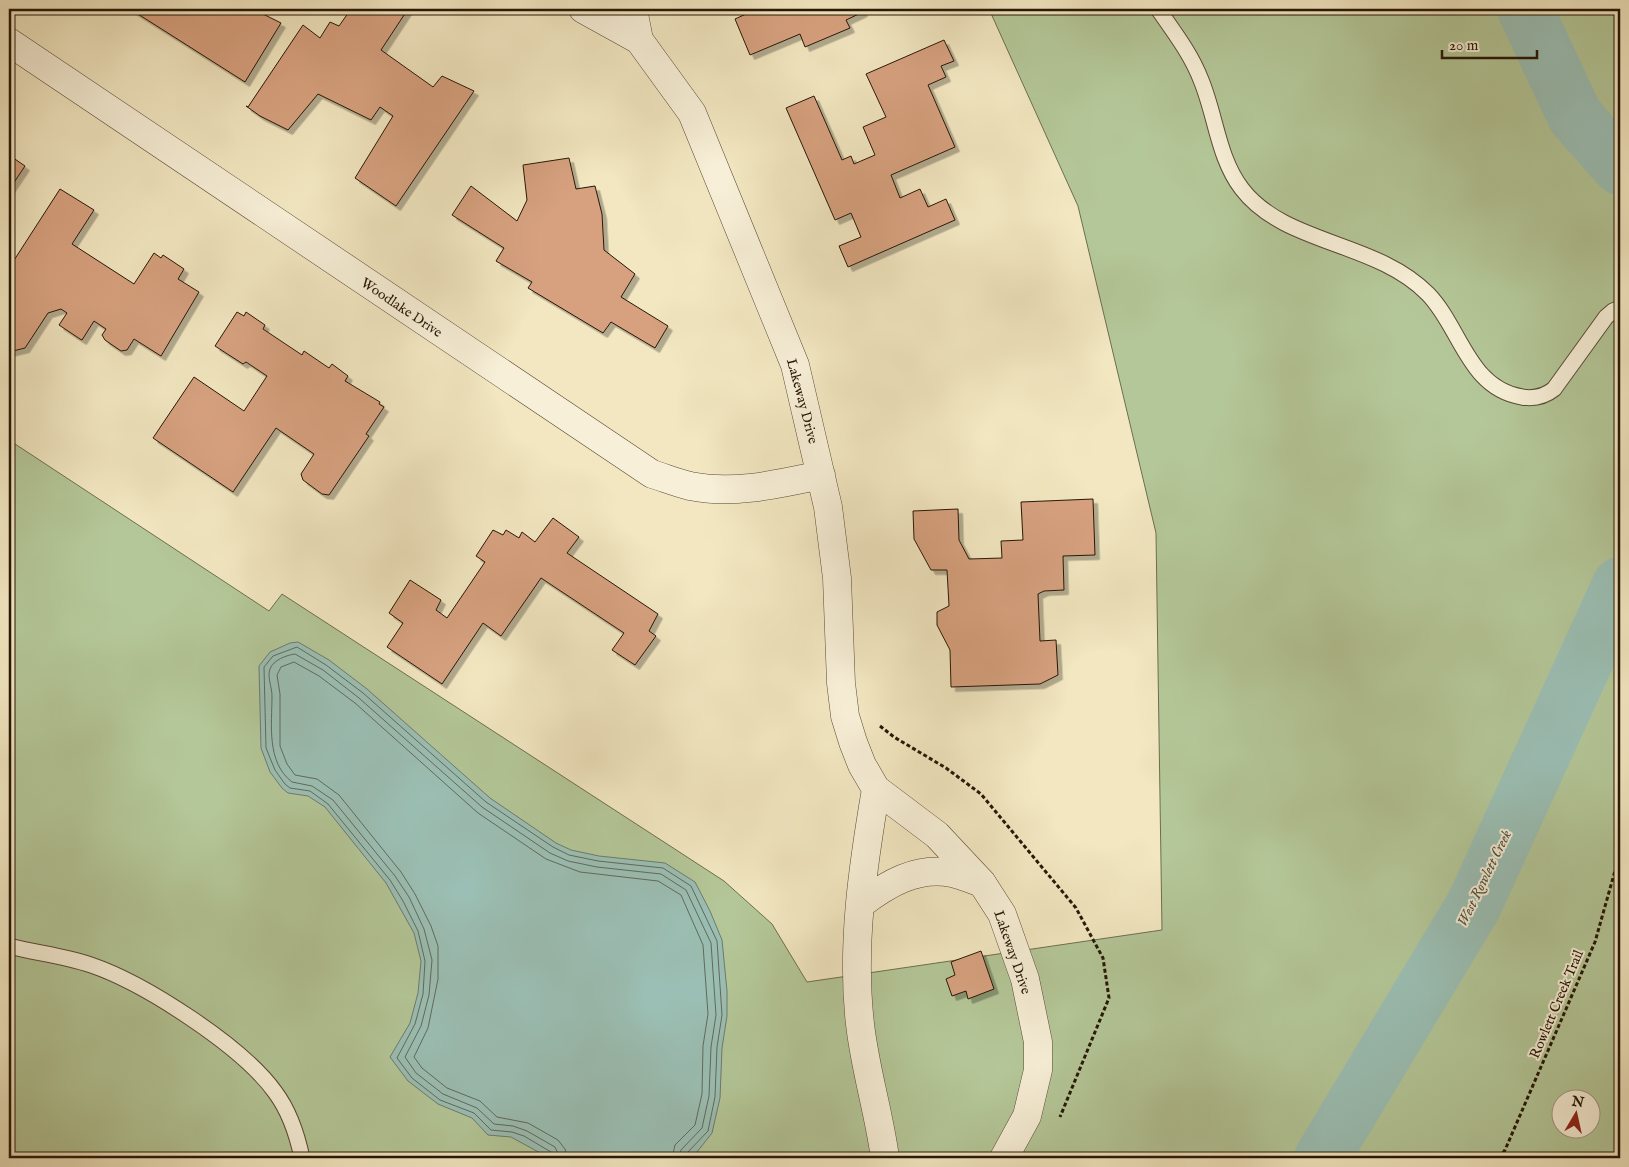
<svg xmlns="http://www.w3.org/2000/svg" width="1629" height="1167" font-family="'IM FELL English',serif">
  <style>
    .green { fill: #b4c798; stroke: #6d6e4f; fill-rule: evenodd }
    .water { fill: #9bbfb4; stroke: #6c7b6e }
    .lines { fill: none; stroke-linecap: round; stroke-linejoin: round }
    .shore { stroke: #606a5d; stroke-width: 1 }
    .river { stroke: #9bbfb4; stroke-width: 56 }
    .building { fill: #d7a17f; stroke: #261606; filter: url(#shadow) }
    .lane-casing { stroke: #594a35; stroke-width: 17 }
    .street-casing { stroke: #594a35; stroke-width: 29 }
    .path { stroke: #261606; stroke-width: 3; stroke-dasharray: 4 2.5; stroke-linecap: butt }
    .lane { stroke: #f7efd7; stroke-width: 15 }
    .street { stroke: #f7efd7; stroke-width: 28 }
    .labels { text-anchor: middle; stroke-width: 4; stroke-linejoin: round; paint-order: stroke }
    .street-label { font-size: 14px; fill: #261606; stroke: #f7efd7 }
    .water-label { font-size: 15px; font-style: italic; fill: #4f5143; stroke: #f7efd7 }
  </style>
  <defs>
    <filter id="shadow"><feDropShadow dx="4.5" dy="4.5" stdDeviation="0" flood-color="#0004"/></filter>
  </defs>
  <rect width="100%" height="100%" fill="#f2e7c1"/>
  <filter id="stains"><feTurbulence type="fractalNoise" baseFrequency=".004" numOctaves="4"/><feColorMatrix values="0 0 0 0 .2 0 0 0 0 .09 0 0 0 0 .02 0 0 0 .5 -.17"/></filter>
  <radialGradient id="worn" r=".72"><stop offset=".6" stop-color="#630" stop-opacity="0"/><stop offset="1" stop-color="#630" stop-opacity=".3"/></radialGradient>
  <!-- green -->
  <path class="green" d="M 989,9 L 1620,9 L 1620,1158 L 9,1158 L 9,440 L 269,611 L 282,594 L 724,881 L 772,924 L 807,982 L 1162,930 L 1156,533 L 1078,206 ZM 1562,1100 L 1592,1100 L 1592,1130 L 1562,1130 Z"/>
  <!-- water -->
  <path class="water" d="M 298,642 L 329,660 L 367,689 L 490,798 L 556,843 L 571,850 L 599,856 L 665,863 L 695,882 L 710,911 L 722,940 L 727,991 L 727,1016 L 722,1048 L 720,1098 L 712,1133 L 697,1152 L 688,1158 L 555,1158 L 542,1154 L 511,1137 L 488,1135 L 472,1118 L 438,1104 L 408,1081 L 390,1057 L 410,1023 L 418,993 L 421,961 L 414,933 L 386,883 L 325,807 L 308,796 L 288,793 L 282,788 L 270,772 L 261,748 L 259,666 L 270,652 L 290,643 Z"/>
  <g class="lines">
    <!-- shore -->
    <path class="shore" d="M 553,1158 L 551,1152 L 524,1136 L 512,1132 L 491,1130 L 474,1113 L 440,1100 L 412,1078 L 397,1058 L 415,1024 L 423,994 L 425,961 L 418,931 L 403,901 L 390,880 L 328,804 L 310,791 L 290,788 L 285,784 L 275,770 L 266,748 L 264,667 L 273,656 L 297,647 L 326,665 L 363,693 L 486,802 L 553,847 L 569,855 L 598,861 L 663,868 L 691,886 L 717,941 L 722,1015 L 717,1047 L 715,1097 L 708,1131 L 687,1153 L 685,1158
      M 560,1158 L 555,1147 L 527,1131 L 513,1126 L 494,1124 L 477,1108 L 443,1094 L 416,1073 L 405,1057 L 421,1026 L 429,995 L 432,960 L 424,929 L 409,897 L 395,876 L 333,800 L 312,786 L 292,782 C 266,762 272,724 272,696 C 272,687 267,677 270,669 C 273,660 287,655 295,654 L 323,670 L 359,698 L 482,807 L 550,853 L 568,861 L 597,867 L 661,874 L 686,890 L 711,943 L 716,1015 L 711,1047 L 709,1096 L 702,1128 L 681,1150 L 679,1158
      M 567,1158 L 565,1149 L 558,1140 L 528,1123 L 497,1117 L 480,1101 L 447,1088 L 422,1068 L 414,1057 L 428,1028 L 438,979 L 438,946 L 431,926 L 415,894 L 401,872 L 339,795 L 317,779 L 295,775 L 287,764 L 280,746 L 280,694 L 277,675 L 281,667 L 294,662 L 319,676 L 355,703 L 478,813 L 546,859 L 580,872 L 658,881 L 681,895 L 703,945 L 708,1014 L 703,1046 L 702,1094 L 695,1125 L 675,1145 L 672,1158"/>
    <!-- river -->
    <path class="river" d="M 1525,9 L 1575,116 L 1620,167
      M 1322,1158 L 1474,905 L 1620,585"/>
  </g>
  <!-- building -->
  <path class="building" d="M 130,9 L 253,9 L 281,23 L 245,82 Z
    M 351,9 L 408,9 L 381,50 L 433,87 L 442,76 L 474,91 L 396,206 L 355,178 L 393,116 L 380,107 L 371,120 L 318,94 L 288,130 L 260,116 L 246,106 L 248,107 L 303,25 L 320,38 L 330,22 L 339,26 Z
    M 757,9 L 862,9 L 863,12 L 846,20 L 850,28 L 805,47 L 800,34 L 750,55 L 735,19 Z
    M 944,40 L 954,61 L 941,66 L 946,77 L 928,85 L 955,147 L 891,175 L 900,198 L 920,189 L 928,207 L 946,199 L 955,220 L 848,267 L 839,246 L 861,237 L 851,213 L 835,220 L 786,108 L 814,96 L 842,160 L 851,156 L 854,164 L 875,155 L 863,127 L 886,117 L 866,74 Z
    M 9,155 L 25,166 L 9,190 Z
    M 569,158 L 576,189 L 595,186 L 602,214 L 604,250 L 635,274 L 621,297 L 668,326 L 655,348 L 611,322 L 603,333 L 528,288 L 532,282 L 496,261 L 504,248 L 452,215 L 471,186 L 517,221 L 527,200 L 523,165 Z
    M 60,189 L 94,210 L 72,244 L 134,284 L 154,253 L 161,258 L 163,255 L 184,269 L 178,279 L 199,292 L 161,356 L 134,339 L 127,350 L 121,351 L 105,340 L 102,335 L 106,329 L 94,321 L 82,340 L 80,339 L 59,325 L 67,313 L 61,309 L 48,313 L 25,348 L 9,352 L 9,268 Z
    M 237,312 L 244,316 L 246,312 L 265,325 L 263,329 L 302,355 L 304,351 L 329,368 L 332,364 L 348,376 L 345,381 L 380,402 L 379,404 L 384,407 L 366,434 L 369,436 L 329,495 L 322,494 L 303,480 L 301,474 L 314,454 L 276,428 L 233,492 L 153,438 L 194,377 L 244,411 L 267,376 L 246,362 L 243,364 L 215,346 Z
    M 1093,499 L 1095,555 L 1063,556 L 1064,590 L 1044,591 L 1038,594 L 1040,641 L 1056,640 L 1058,675 L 1040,684 L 951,687 L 950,650 L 937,625 L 937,612 L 949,606 L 947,570 L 931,570 L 914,539 L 913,511 L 958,509 L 959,540 L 969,559 L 1002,558 L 1001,541 L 1023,540 L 1021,502 Z
    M 553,518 L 579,537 L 567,553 L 658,614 L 649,631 L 656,636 L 635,665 L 612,650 L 624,633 L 541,578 L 501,636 L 483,623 L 442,684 L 387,647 L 403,623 L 389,613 L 410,580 L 441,600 L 436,610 L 447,618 L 485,562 L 476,556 L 493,530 L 503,535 L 506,530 L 519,538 L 522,532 L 535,542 Z
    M 981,951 L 994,989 L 968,999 L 966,991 L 952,996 L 946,979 L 955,975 L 951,962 Z"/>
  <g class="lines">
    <!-- lane casing -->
    <g class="lane-casing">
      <path id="lane" d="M 1158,9 C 1174,32 1191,54 1201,80 C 1216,116 1218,158 1242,189 C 1285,245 1376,241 1428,294 C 1461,328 1468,388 1522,397 C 1534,399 1544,397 1554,389 L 1606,317 L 1613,311 L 1620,308
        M 9,946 C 36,953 64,956 91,965 C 144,983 242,1046 275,1092 C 290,1112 297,1134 302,1158"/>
    </g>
    <!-- street casing -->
    <g class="street-casing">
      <path id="street" d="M 583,9 L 639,40
        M 633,9 L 639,40 L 692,113 L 795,365 L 828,507 L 837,578 L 841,683 L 845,716 L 853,742 L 862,765 L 876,789 L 937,835 L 982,883 L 1002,914 L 1025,979 L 1038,1042 L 1038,1070 L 1027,1116 L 1004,1158
        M 9,42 L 652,474 C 665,478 677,483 690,486 C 734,495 778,484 821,475
        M 876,789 C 863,865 851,946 860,1024 C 865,1069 879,1113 885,1158
        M 861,904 C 887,884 917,866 952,873 C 962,875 972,880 982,883"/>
    </g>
    <!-- path -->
    <path class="path" d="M 880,726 L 894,737 L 946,768 L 981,794 L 1076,908 L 1103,958 L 1109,998 L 1060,1117
      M 1499,1158 L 1505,1150 L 1595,942 L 1620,853"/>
    <!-- lane -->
    <use href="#lane" class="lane"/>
    <!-- street -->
    <use href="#street" class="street"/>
  </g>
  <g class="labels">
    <!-- street labels -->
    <g class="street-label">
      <text transform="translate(402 307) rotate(34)" y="5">Woodlake Drive</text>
      <text transform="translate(803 401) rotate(75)" y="5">Lakeway Drive</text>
      <text transform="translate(1013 952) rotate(71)" y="5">Lakeway Drive</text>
      <text transform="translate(1556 1004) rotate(-67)" y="5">Rowlett Creek Trail</text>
    </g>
    <!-- water labels -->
    <g class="water-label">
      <text transform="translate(1484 878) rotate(-64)" y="5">West Rowlett Creek</text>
    </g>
  </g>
  <!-- margin -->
  <rect width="1629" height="1167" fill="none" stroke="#f2e7c1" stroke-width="30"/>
  <rect x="10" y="10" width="1609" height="1147" fill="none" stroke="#261606" stroke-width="2.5"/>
  <rect x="15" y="15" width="1599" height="1137" fill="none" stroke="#261606"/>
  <!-- north arrow -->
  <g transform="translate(1576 1114) rotate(9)"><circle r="24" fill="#f7efd7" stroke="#a39883"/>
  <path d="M0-4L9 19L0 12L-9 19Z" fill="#8f2418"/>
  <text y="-8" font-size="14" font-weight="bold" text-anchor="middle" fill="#261606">N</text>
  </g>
  <!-- scale -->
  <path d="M1442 50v8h95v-8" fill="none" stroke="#261606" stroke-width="2.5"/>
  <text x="1449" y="50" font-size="15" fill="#261606" stroke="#f7efd7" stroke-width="4" paint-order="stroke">20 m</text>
  <rect width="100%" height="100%" filter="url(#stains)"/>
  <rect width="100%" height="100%" fill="url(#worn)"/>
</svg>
